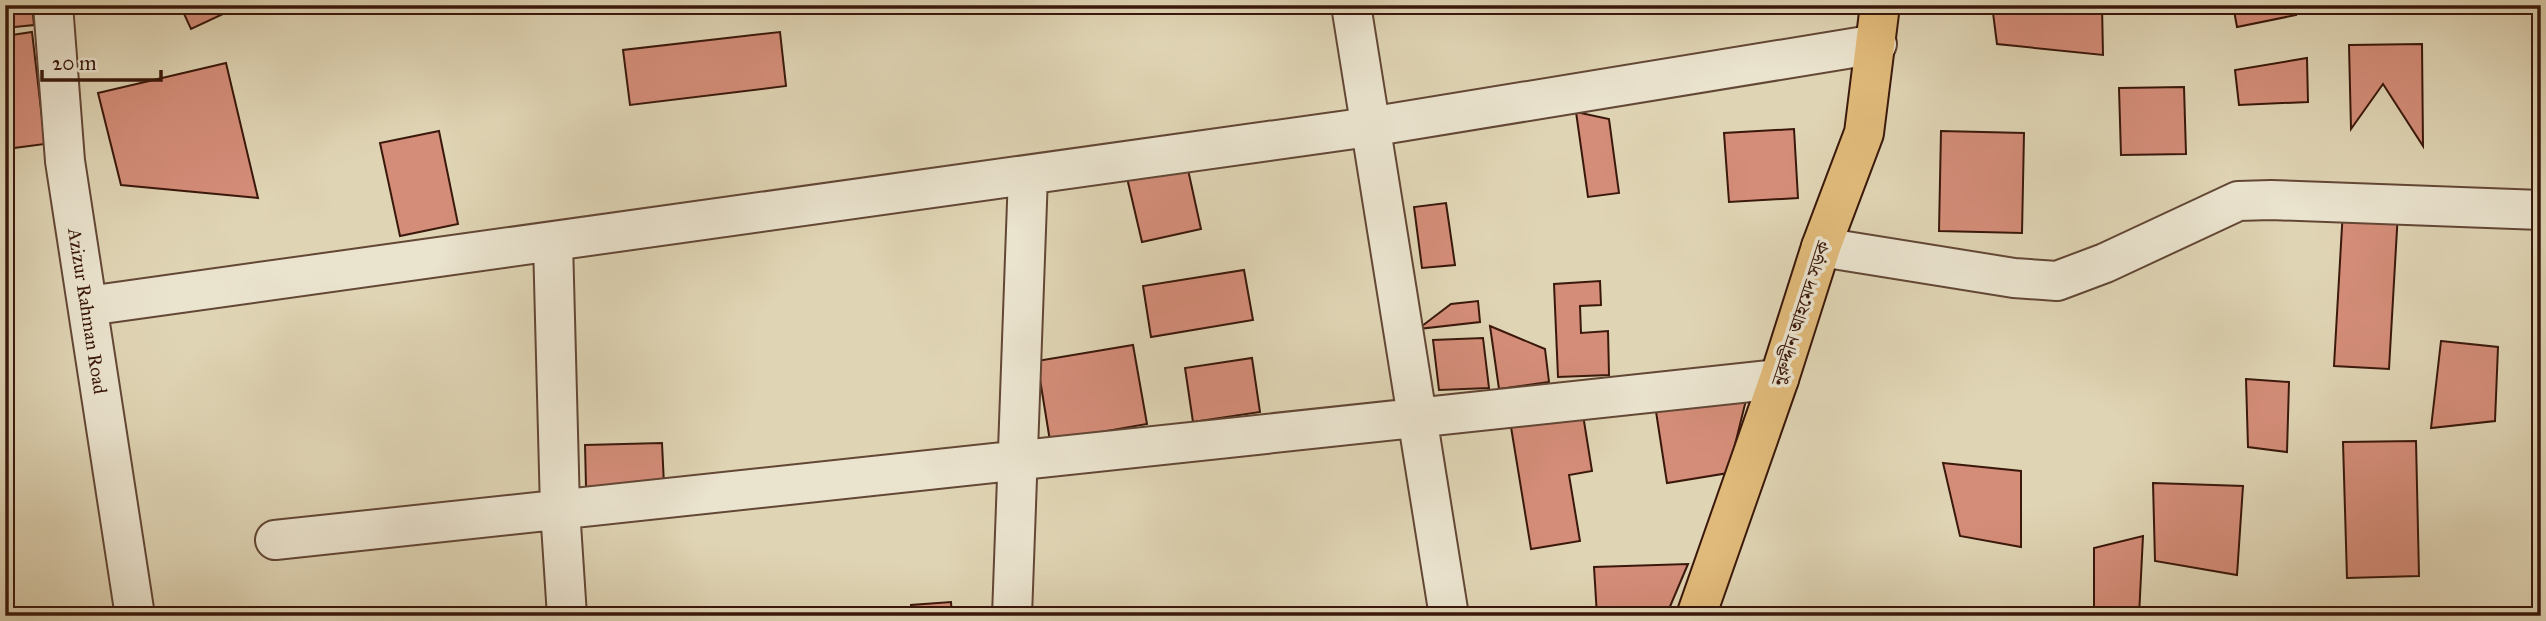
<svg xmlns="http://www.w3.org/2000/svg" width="2546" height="621" font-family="'IM FELL Great Primer','Noto Serif Bengali',serif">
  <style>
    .building { fill: #d48d79; stroke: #3a180b; stroke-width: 2 }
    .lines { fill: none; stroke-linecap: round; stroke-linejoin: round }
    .minor-casing { stroke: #634735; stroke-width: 42 }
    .major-casing { stroke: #3a180b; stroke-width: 42 }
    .minor { stroke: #eae3ce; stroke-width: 38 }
    .major { stroke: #e0ba7a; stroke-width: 38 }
    .labels { text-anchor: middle; stroke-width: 7; stroke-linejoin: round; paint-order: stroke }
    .street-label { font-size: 19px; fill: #3a180b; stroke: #eae3ce }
  </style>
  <rect width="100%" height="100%" fill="#dfd4b4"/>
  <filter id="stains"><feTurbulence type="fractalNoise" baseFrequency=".00286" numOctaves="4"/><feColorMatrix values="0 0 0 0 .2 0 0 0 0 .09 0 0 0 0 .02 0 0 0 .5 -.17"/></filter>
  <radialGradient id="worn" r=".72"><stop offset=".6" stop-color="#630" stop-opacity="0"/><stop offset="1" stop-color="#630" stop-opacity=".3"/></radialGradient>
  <!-- building -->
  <path class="building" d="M 5,5 L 32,5 L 34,25 L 5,28 Z
    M 180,5 L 237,5 L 238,7 L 191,29 Z
    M 1992,5 L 2102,5 L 2103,55 L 1997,44 Z
    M 2233,5 L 2294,5 L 2296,15 L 2237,27 Z
    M 32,32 L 45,144 L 6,149 L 5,36 Z
    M 780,32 L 786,86 L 630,105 L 623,50 Z
    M 2422,44 L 2423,146 L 2383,84 L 2351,129 L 2349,45 Z
    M 2307,58 L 2308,102 L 2239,105 L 2235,70 Z
    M 226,63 L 258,198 L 121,185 L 98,93 Z
    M 2184,87 L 2186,154 L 2121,155 L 2119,88 Z
    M 1576,112 L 1609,119 L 1619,193 L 1588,197 Z
    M 1794,129 L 1798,198 L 1729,202 L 1724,133 Z
    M 439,131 L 458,224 L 400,236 L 380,143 Z
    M 1941,131 L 2024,133 L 2022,233 L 1939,231 Z
    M 1187,165 L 1201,229 L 1142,242 L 1127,178 Z
    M 1446,203 L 1455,265 L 1422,268 L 1414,207 Z
    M 2343,209 L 2398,212 L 2389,369 L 2334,366 Z
    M 1244,270 L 1253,320 L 1151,337 L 1143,286 Z
    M 1600,281 L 1601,305 L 1580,306 L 1581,333 L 1608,331 L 1609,375 L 1558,377 L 1554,284 Z
    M 1478,301 L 1480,322 L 1418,329 L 1451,304 Z
    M 1490,326 L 1545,349 L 1549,382 L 1499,389 Z
    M 1483,338 L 1489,388 L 1439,390 L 1433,340 Z
    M 2441,341 L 2498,347 L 2495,421 L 2431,428 Z
    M 1133,345 L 1147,424 L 1050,441 L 1037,361 Z
    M 1252,358 L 1260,412 L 1193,422 L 1185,368 Z
    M 2246,379 L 2289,382 L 2287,452 L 2248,447 Z
    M 1748,392 L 1728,473 L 1667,483 L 1655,405 Z
    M 1583,415 L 1592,471 L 1569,475 L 1580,541 L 1531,549 L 1511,427 Z
    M 2416,441 L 2419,576 L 2347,578 L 2343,442 Z
    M 662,443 L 664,485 L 586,487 L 585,445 Z
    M 1943,463 L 2021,471 L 2021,547 L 1960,536 Z
    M 2153,483 L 2243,486 L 2237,575 L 2155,561 Z
    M 2540,503 L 2541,503 L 2541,555 L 2538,554 Z
    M 2143,536 L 2139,616 L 2094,616 L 2094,548 Z
    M 1688,564 L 1666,616 L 1597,616 L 1594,567 Z
    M 951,602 L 952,616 L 912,616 L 911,605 Z
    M 593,611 L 637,611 L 637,616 L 593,616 Z"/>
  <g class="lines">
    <!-- minor casing -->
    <g class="minor-casing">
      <path id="minor" d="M 53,5 L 65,161 L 135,616
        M 1351,5 L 1449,616
        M 553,242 L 560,509 L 567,616
        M 1821,247 L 2014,278 L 2057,281 L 2105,263 L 2238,201 L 2271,200 L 2541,210
        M 88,306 L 1369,127 L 1877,44
        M 275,540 L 1779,379
        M 1012,616 L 1028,175"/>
    </g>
    <!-- major casing -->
    <g class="major-casing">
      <path id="major" d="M 1696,616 L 1779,379 L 1821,247 L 1864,133 L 1880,5"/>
    </g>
    <!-- minor -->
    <use href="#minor" class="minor"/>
    <!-- major -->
    <use href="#major" class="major"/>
  </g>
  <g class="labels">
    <!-- street labels -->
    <g class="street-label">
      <text transform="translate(88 311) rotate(81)" y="7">Azizur Rahman Road</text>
      <text transform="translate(1800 313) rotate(-72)" y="7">নুরুদ্দীন আহমেদ সড়ক</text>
    </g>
  </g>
  <!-- margin -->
  <rect width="2546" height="621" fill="none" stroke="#dfd4b4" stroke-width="28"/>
  <rect x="7" y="7" width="2532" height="607" fill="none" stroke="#3a180b" stroke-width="3.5"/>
  <rect x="14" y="14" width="2518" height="593" fill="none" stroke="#3a180b" stroke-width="2"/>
  <!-- scale -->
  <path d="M42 70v10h119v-10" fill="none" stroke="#3a180b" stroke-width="3.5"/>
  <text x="52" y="70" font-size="21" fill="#3a180b" stroke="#eae3ce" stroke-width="5" paint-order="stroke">20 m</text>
  <rect width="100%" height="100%" filter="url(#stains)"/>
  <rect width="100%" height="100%" fill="url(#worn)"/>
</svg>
